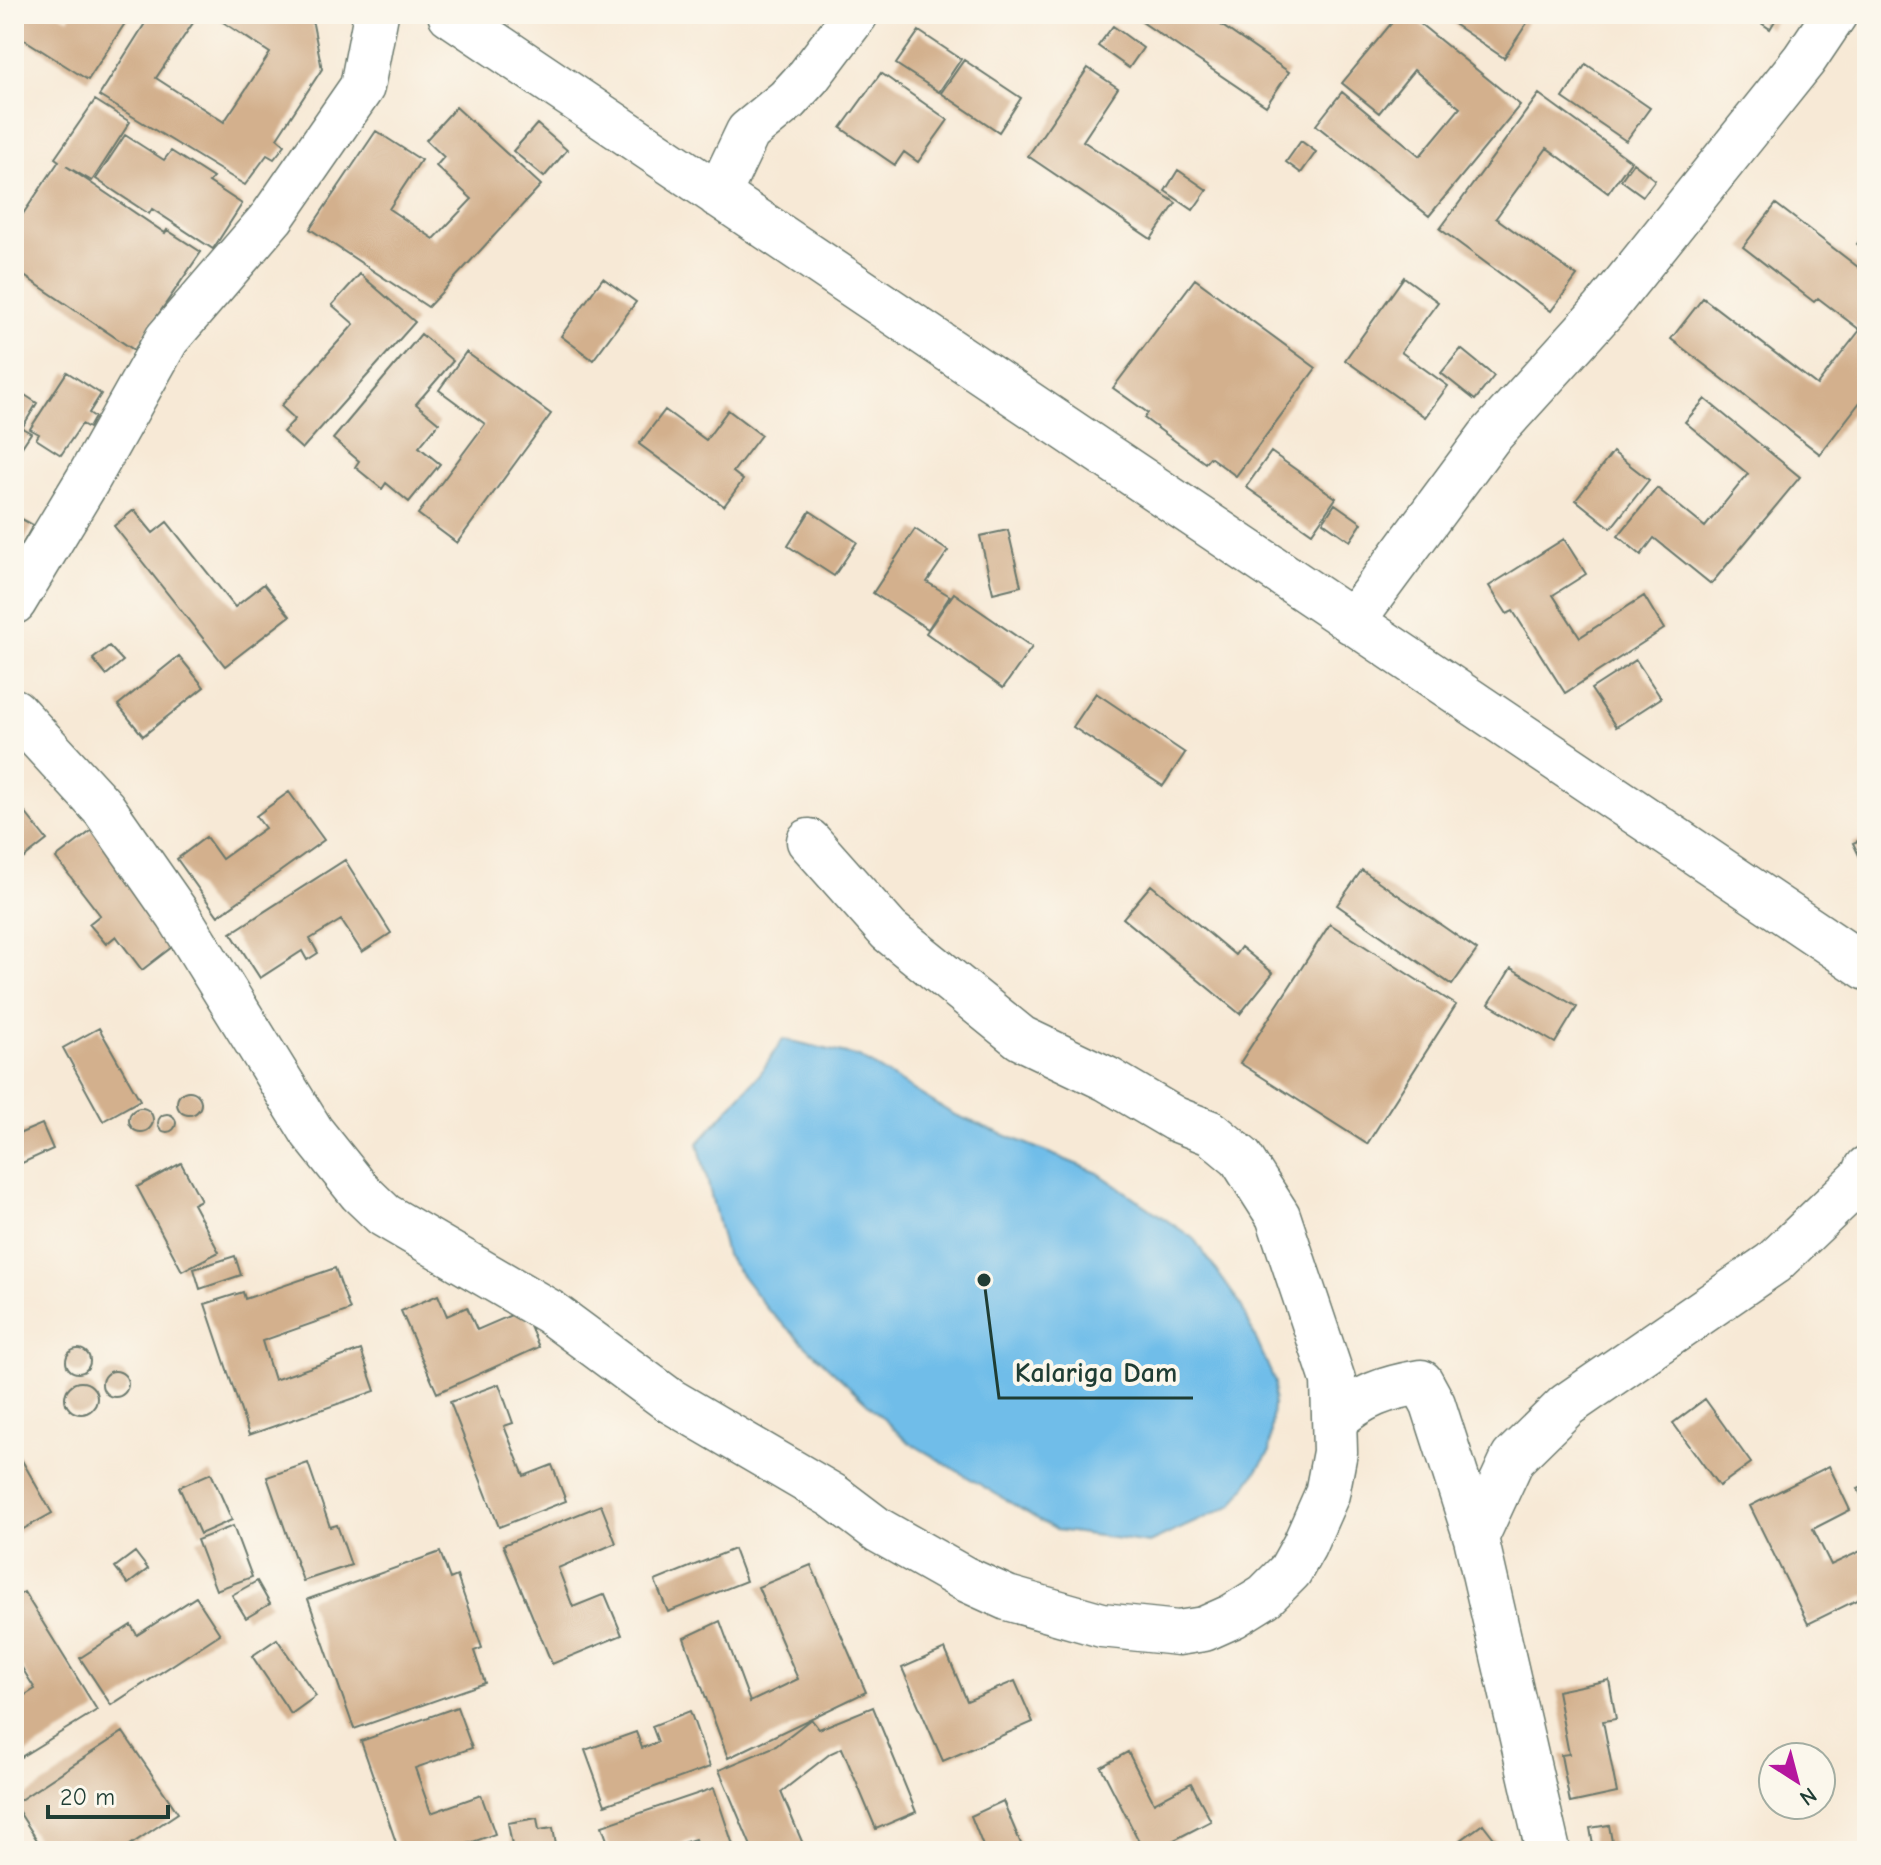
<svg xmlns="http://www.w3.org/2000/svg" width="1881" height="1865" font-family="'Comic Neue',sans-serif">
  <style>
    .water { fill: #6fbde9; stroke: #477d8e; stroke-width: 2 }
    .building { fill: #d3b08d }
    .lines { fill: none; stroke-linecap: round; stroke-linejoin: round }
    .minor-casing { stroke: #6b796d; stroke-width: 47 }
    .minor { stroke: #fff; stroke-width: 44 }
    .leader { fill: none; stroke: #1f3d34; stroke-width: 3 }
    .callout-dot { fill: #1f3d34; stroke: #fbf7ec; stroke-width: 3 }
    .callout-label { font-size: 28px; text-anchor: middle; font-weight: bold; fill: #1f3d34; stroke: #fbf7ec; stroke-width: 8; stroke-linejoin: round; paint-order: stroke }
  </style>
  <rect width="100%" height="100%" fill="#fbf7ec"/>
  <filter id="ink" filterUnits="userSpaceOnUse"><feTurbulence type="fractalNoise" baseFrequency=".0125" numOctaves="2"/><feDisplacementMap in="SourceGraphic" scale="16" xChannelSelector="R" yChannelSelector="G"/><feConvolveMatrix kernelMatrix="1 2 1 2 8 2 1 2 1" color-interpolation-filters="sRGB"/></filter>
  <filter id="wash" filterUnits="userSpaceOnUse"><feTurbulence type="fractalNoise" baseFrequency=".006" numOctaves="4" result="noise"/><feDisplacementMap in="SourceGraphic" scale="32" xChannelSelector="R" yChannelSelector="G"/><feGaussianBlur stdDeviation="1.8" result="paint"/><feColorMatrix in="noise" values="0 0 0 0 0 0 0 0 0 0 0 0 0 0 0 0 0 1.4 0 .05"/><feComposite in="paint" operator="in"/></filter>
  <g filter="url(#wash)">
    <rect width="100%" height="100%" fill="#f7e9d6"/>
    <!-- water -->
    <path class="water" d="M 783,1039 L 859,1057 L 953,1114 L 1098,1173 L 1194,1239 L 1241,1305 L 1275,1382 L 1269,1453 L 1233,1505 L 1149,1543 L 1056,1530 L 907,1441 L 768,1310 L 726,1255 L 698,1143 L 760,1074 Z"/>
    <g id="blocks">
      <!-- building -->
      <path class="building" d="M 14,14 L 60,14 L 68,19 L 71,14 L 131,14 L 88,80 L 14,33 Z
        M 151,14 L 199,14 L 156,78 L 224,122 L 270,53 L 211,14 L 298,14 L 313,24 L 322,69 L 277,138 L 285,145 L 274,159 L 267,155 L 245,185 L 99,96 Z
        M 1143,14 L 1205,14 L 1289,72 L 1266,106 L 1139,20 Z
        M 1399,14 L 1408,14 L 1520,105 L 1429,216 L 1316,125 L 1342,92 L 1420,156 L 1460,108 L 1414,70 L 1379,113 L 1342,83 Z
        M 1439,14 L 1514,14 L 1527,23 L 1504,58 Z
        M 1748,14 L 1779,14 L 1770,29 Z
        M 1113,26 L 1143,48 L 1129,68 L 1098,46 Z
        M 919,31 L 961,59 L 939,92 L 896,64 Z
        M 964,60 L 1021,98 L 999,132 L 941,93 Z
        M 1586,64 L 1650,108 L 1626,141 L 1563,98 Z
        M 1088,68 L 1118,88 L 1083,141 L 1176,203 L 1151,239 L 1028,156 Z
        M 881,73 L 948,120 L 918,162 L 904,152 L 895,165 L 841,128 Z
        M 1539,94 L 1631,161 L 1608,193 L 1547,148 L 1496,218 L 1577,276 L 1551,311 L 1440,229 Z
        M 95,100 L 130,122 L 92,181 L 66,166 L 165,233 L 167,230 L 201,252 L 134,350 L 14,269 L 14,227 L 59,161 L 55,158 Z
        M 456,107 L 541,185 L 428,307 L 310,229 L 376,131 L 421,160 L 389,209 L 434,239 L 472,199 L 436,166 L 444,157 L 426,140 Z
        M 537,124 L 567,150 L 544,177 L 513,151 Z
        M 125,135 L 164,160 L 171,151 L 213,178 L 209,182 L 242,204 L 213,249 L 152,209 L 149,214 L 96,179 Z
        M 1301,141 L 1316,152 L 1301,173 L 1286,162 Z
        M 1633,163 L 1655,180 L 1643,196 L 1621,180 Z
        M 1178,170 L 1207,190 L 1193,210 L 1165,191 Z
        M 1776,204 L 1867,274 L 1867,393 L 1820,454 L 1671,339 L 1703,298 L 1817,385 L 1860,330 L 1818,298 L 1814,302 L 1743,247 Z
        M 1867,231 L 1867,253 L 1857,244 Z
        M 360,274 L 415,322 L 302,449 L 283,432 L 295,419 L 281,406 L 354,324 L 332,305 Z
        M 1404,277 L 1438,302 L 1401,352 L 1448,386 L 1425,417 L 1345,360 Z
        M 603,278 L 636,302 L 593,360 L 561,336 Z
        M 1195,279 L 1316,368 L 1236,476 L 1210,457 L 1205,463 L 1144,418 L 1148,413 L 1113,388 Z
        M 421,334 L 453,361 L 416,404 L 439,423 L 419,447 L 440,464 L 409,502 L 386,483 L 382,489 L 355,467 L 359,461 L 333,439 Z
        M 1461,349 L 1494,376 L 1475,400 L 1441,373 Z
        M 466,352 L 551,414 L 457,543 L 418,514 L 485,424 L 439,390 Z
        M 67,372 L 101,394 L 89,413 L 95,417 L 89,428 L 82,424 L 61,455 L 36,439 L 39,434 L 30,429 Z
        M 14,388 L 37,403 L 22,428 L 31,433 L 14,459 Z
        M 1705,399 L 1800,477 L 1711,584 L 1654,538 L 1641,555 L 1618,536 L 1657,488 L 1705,527 L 1748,474 L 1685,422 Z
        M 665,410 L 706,440 L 728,410 L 761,435 L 733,472 L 743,480 L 724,506 L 639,444 Z
        M 1271,452 L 1336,498 L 1312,533 L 1246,487 Z
        M 1613,452 L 1649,480 L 1611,528 L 1576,500 Z
        M 1335,504 L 1362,523 L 1350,541 L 1323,522 Z
        M 134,510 L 153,533 L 167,522 L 235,607 L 264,584 L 290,616 L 225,666 L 114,526 Z
        M 810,511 L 857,542 L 834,576 L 788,546 Z
        M 18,517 L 33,525 L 21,547 L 14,543 L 14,524 Z
        M 915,529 L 948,551 L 927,582 L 950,596 L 928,629 L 873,593 Z
        M 1008,530 L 1021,586 L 993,593 L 980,536 Z
        M 1564,539 L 1586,574 L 1553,595 L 1580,637 L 1644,596 L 1664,629 L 1565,693 L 1513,611 L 1507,614 L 1489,586 Z
        M 954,593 L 1032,647 L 1003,688 L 926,633 Z
        M 109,646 L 123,661 L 106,675 L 93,659 Z
        M 179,656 L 204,687 L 143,736 L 118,705 Z
        M 1636,660 L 1661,698 L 1616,727 L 1591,689 Z
        M 1096,693 L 1185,753 L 1163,786 L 1073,727 Z
        M 289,792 L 324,840 L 218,916 L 177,859 L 206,837 L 222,859 L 265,828 L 256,816 Z
        M 24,811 L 47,840 L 14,866 L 14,818 Z
        M 95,828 L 181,940 L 142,970 L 116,936 L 106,944 L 89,924 L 100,915 L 56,858 Z
        M 1867,837 L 1867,872 L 1853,843 Z
        M 345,860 L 391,933 L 362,952 L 341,920 L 310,939 L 318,953 L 307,960 L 302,951 L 260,978 L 231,933 Z
        M 1362,870 L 1477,950 L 1452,985 L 1337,905 Z
        M 1151,885 L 1235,955 L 1241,947 L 1273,973 L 1240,1014 L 1123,918 Z
        M 1330,924 L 1456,1005 L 1367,1144 L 1240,1063 Z
        M 1511,968 L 1577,1007 L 1555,1043 L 1489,1004 Z
        M 99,1028 L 140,1100 L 103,1121 L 63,1048 Z
        M177 1103a12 12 0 1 1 24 0a12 12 0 1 1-24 0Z
        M129 1120a12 12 0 1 1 24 0a12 12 0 1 1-24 0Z
        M158 1123a9 9 0 1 1 18 0a9 9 0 1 1-18 0Z
        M 42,1124 L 53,1149 L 20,1164 L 14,1151 L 14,1136 Z
        M 181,1163 L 201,1200 L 193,1204 L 219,1252 L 182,1271 L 137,1187 Z
        M 235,1256 L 241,1275 L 200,1289 L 194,1269 Z
        M 335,1268 L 350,1310 L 262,1341 L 274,1380 L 361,1350 L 375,1391 L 249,1435 L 205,1304 L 243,1292 L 245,1299 Z
        M 438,1295 L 447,1316 L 467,1307 L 477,1330 L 523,1310 L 539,1347 L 437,1393 L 401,1311 Z
        M66 1361a12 12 0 1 1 24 0a12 12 0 1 1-24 0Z
        M102 1384a13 13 0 1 1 26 0a13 13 0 1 1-26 0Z
        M65 1398a16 16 0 1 1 32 0a16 16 0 1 1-32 0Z
        M 499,1384 L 513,1423 L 504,1426 L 524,1476 L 552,1465 L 566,1501 L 499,1527 L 450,1402 Z
        M 1705,1399 L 1751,1463 L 1719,1486 L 1673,1423 Z
        M 16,1450 L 52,1513 L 18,1532 L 14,1525 L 14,1451 Z
        M 308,1463 L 330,1527 L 337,1525 L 351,1565 L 303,1581 L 267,1477 Z
        M 1829,1466 L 1850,1510 L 1813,1529 L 1831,1565 L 1867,1548 L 1867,1595 L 1808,1624 L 1750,1506 Z
        M 211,1473 L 232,1520 L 200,1534 L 179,1487 Z
        M 1867,1485 L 1867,1508 L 1858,1489 Z
        M 601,1505 L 616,1543 L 558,1568 L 573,1607 L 605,1594 L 622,1635 L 552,1664 L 503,1545 Z
        M 233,1526 L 252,1577 L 216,1590 L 197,1540 Z
        M 734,1549 L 746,1581 L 668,1612 L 655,1581 Z
        M 135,1552 L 148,1569 L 128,1584 L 115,1567 Z
        M 440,1552 L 450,1579 L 457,1576 L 482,1648 L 474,1651 L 485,1683 L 354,1729 L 308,1599 Z
        M 811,1565 L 866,1692 L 728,1758 L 684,1638 L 720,1621 L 750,1702 L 798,1679 L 758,1587 Z
        M 257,1581 L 270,1604 L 246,1618 L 232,1595 Z
        M 24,1592 L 97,1710 L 16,1760 L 14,1702 L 35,1689 L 14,1655 L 14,1598 Z
        M 196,1597 L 220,1634 L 111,1705 L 80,1658 L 131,1625 L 137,1635 Z
        M 277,1639 L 316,1696 L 291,1714 L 252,1656 Z
        M 945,1649 L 967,1701 L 1015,1681 L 1033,1722 L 943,1761 L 902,1668 Z
        M 1609,1680 L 1616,1719 L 1603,1721 L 1617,1793 L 1570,1803 L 1561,1755 L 1569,1754 L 1557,1691 Z
        M 457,1707 L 472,1748 L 415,1768 L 431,1813 L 481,1795 L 495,1834 L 448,1851 L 399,1851 L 361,1741 Z
        M 873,1707 L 916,1812 L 876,1829 L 842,1748 L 831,1753 L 781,1792 L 806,1851 L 753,1851 L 719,1770 L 776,1746 L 811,1719 L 819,1729 Z
        M 690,1711 L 710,1767 L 605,1805 L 585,1750 L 636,1732 L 642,1748 L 658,1742 L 652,1726 Z
        M 123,1732 L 178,1813 L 121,1851 L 44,1851 L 14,1804 Z
        M 1128,1752 L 1154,1803 L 1191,1783 L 1211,1821 L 1153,1851 L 1144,1851 L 1101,1767 Z
        M 714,1788 L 735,1851 L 699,1851 L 695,1839 L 667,1848 L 668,1851 L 611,1851 L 602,1826 Z
        M 1003,1801 L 1024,1851 L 985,1851 L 971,1816 Z
        M 537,1818 L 539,1830 L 553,1828 L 556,1845 L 513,1851 L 508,1823 Z
        M 1483,1824 L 1500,1846 L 1493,1851 L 1462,1851 L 1457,1843 Z
        M 1609,1825 L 1613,1847 L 1594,1851 L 1590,1828 Z"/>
    </g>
  </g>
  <g filter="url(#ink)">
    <use href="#blocks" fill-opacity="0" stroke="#6b796d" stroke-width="2"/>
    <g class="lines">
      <!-- minor casing -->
      <g class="minor-casing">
        <path id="minor" d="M 450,14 L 1867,968
          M 718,195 L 748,132 L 787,100 L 809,76 L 856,14
          M 14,602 L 87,481 L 167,339 L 272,217 L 362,87 L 376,14
          M 1352,622 L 1489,437 L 1604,310 L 1804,60 L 1835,14
          M 14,711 L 104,809 L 178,915 L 312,1132 L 360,1192 L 384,1215 L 550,1312 L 669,1400 L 833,1496 L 878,1530 L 963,1578 L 1007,1598 L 1102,1625 L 1178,1633 L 1204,1629 L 1233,1616 L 1265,1596 L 1290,1571 L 1304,1546 L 1327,1494 L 1335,1452 L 1333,1380 L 1278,1216 L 1241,1158 L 1211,1133 L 1175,1119 L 1107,1079 L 1021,1038 L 889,931 L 809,841
          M 1335,1420 C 1362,1396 1385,1388 1421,1382 L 1433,1404 L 1476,1538 L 1548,1851
          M 1476,1538 L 1513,1458 L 1567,1405 L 1773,1263 L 1864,1176 L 1867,1168"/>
      </g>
      <!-- minor -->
      <use href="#minor" class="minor"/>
    </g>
  </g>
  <!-- callouts -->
  <path class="leader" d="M984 1280L999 1398H1193"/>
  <circle class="callout-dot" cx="984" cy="1280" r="8"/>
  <g class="callout-label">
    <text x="1096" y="1382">Kalariga Dam</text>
  </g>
  <!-- margin -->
  <rect width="1881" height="1865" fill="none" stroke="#fbf7ec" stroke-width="48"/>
  <!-- north arrow -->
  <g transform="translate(1797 1781) rotate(144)"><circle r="38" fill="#fbf7ec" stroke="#a3ada2" stroke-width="2"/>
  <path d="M0-6L14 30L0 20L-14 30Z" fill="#b5179e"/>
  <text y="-12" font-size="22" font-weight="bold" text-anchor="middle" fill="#1f3d34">N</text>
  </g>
  <!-- scale -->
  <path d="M48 1805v12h120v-12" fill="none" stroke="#1f3d34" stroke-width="4"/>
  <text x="60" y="1805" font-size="24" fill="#1f3d34" stroke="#fbf7ec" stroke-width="6" paint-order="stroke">20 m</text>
</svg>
